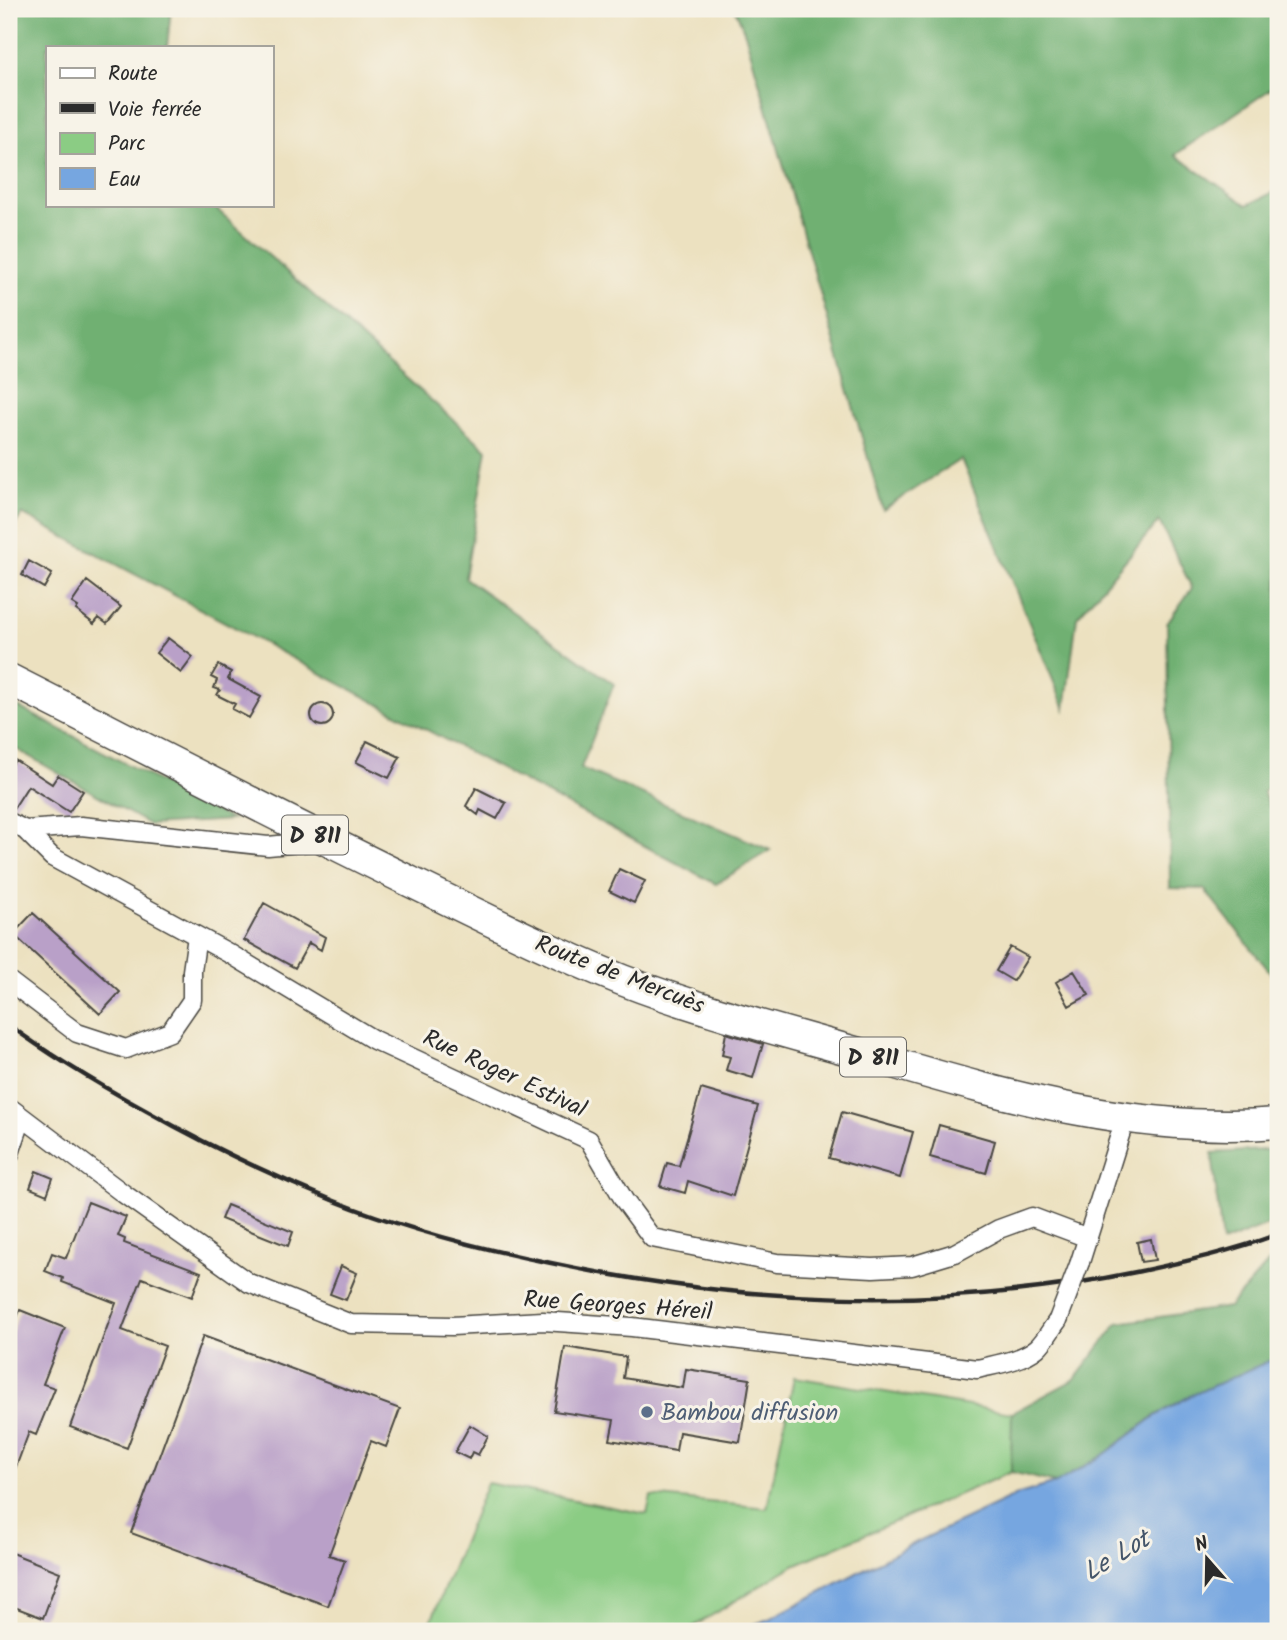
<svg xmlns="http://www.w3.org/2000/svg" width="1287" height="1640" font-family="Kalam,sans-serif">
  <style>
    .green { fill: #8bcc84; stroke: #5b7c58; stroke-width: 2 }
    .forest { fill: #70b072; stroke: #4e6e4e; stroke-width: 2 }
    .water { fill: #76a6e0; stroke: #506886; stroke-width: 2 }
    .building { fill: #b9a0c8 }
    .lines { fill: none; stroke-linecap: round; stroke-linejoin: round }
    .street-casing { stroke: #484641; stroke-width: 21 }
    .primary-casing { stroke: #484641; stroke-width: 33 }
    .street { stroke: #fff; stroke-width: 18 }
    .primary { stroke: #fff; stroke-width: 30 }
    .rail { stroke: #2b2b2b; stroke-width: 4.5 }
    .street-bridge-casing { stroke: #484641; stroke-width: 21; stroke-linecap: butt }
    .street-bridge { stroke: #fff; stroke-width: 18 }
    .service-dot { fill: #5c6f8a; stroke: #f7f3e8; stroke-width: 2.5 }
    .labels { text-anchor: middle; stroke-width: 6; stroke-linejoin: round; paint-order: stroke }
    .shield { fill: #f7f3e8; stroke: #686764; stroke-width: 2 }
    .shield-label { font-size: 23px; font-weight: bold; fill: #2b2b2b }
    .street-label { font-size: 24px; fill: #2b2b2b; stroke: #f7f3e8 }
    .service-label { font-size: 24px; fill: #4e5e75; stroke: #f7f3e8; text-anchor: start }
    .water-label { font-size: 26px; font-style: italic; fill: #45566a; stroke: #f7f3e8 }
  </style>
  <rect width="100%" height="100%" fill="#f7f3e8"/>
  <filter id="ink" filterUnits="userSpaceOnUse"><feTurbulence type="fractalNoise" baseFrequency=".0143" numOctaves="2"/><feDisplacementMap in="SourceGraphic" scale="14" xChannelSelector="R" yChannelSelector="G"/><feConvolveMatrix kernelMatrix="1 2 1 2 8 2 1 2 1" color-interpolation-filters="sRGB"/></filter>
  <filter id="wash" filterUnits="userSpaceOnUse"><feTurbulence type="fractalNoise" baseFrequency=".00686" numOctaves="4" result="noise"/><feDisplacementMap in="SourceGraphic" scale="28" xChannelSelector="R" yChannelSelector="G"/><feGaussianBlur stdDeviation="1.57" result="paint"/><feColorMatrix in="noise" values="0 0 0 0 0 0 0 0 0 0 0 0 0 0 0 0 0 1.4 0 .05"/><feComposite in="paint" operator="in"/></filter>
  <g filter="url(#wash)">
    <rect width="100%" height="100%" fill="#ece1c0"/>
    <!-- green -->
    <path class="green" d="M 794,1377 L 1012,1413 L 1011,1472 L 794,1565 L 686,1631 L 427,1631 L 487,1483 L 647,1514 L 651,1496 L 767,1508 Z"/>
    <!-- forest -->
    <path class="forest" d="M 9,9 L 171,9 L 167,47 L 47,47 L 47,205 L 212,205 L 487,450 L 465,578 L 614,684 L 581,768 L 770,850 L 716,884 L 22,514 L 9,534 Z
      M 735,9 L 1278,9 L 1278,84 L 1175,155 L 1247,205 L 1278,190 L 1278,782 L 1263,792 L 1278,824 L 1278,982 L 1204,889 L 1170,888 L 1167,623 L 1192,588 L 1159,521 L 1077,617 L 1065,709 L 961,459 L 883,510 L 745,33 Z
      M 9,702 L 232,820 L 150,825 L 9,745 Z
      M 1278,1149 L 1278,1221 L 1222,1243 L 1212,1153 Z
      M 1278,1258 L 1278,1357 L 1188,1397 L 1153,1417 L 1105,1454 L 1056,1483 L 1011,1472 L 1012,1413 L 1075,1379 L 1118,1323 L 1229,1307 L 1269,1262 Z"/>
    <!-- water -->
    <path class="water" d="M 1278,1357 L 1278,1631 L 738,1631 L 771,1618 L 908,1546 L 1019,1494 L 1056,1483 L 1105,1454 L 1154,1417 L 1188,1397 Z"/>
    <g id="blocks">
      <!-- building -->
      <path class="building" d="M 29,561 L 52,574 L 44,588 L 22,575 Z
        M 87,581 L 121,607 L 107,624 L 99,618 L 94,624 L 76,610 L 78,607 L 72,603 Z
        M 168,638 L 193,657 L 181,673 L 156,653 Z
        M 218,665 L 231,672 L 228,679 L 261,697 L 249,718 L 232,709 L 235,704 L 217,695 L 220,690 L 214,688 L 217,680 L 211,677 Z
        M311 715a11 11 0 1 1 22 0a11 11 0 1 1-22 0Z
        M 367,741 L 400,757 L 389,778 L 356,762 Z
        M 15,760 L 52,784 L 58,775 L 83,791 L 69,812 L 28,786 L 12,811 L 9,811 L 9,770 Z
        M 476,788 L 506,803 L 497,819 L 480,810 L 478,815 L 466,806 Z
        M 619,869 L 645,881 L 634,903 L 609,891 Z
        M 264,903 L 325,937 L 321,950 L 309,943 L 295,968 L 244,940 Z
        M 33,913 L 120,992 L 100,1014 L 13,934 Z
        M 1010,947 L 1028,957 L 1013,981 L 996,971 Z
        M 1074,971 L 1089,995 L 1069,1006 L 1056,982 Z
        M 726,1033 L 763,1044 L 753,1078 L 726,1070 L 730,1057 L 722,1055 Z
        M 701,1089 L 758,1106 L 733,1196 L 688,1181 L 685,1193 L 660,1186 L 667,1163 L 679,1166 Z
        M 842,1112 L 913,1132 L 900,1178 L 829,1158 Z
        M 939,1125 L 995,1141 L 986,1173 L 930,1157 Z
        M 36,1171 L 53,1178 L 47,1195 L 30,1188 Z
        M 88,1202 L 126,1217 L 118,1236 L 125,1239 L 124,1243 L 201,1272 L 192,1297 L 142,1278 L 122,1330 L 165,1346 L 127,1448 L 70,1427 L 116,1303 L 62,1282 L 63,1278 L 45,1271 L 52,1253 L 66,1258 Z
        M 227,1205 L 293,1232 L 288,1246 L 221,1219 Z
        M 1151,1239 L 1155,1260 L 1141,1262 L 1137,1242 Z
        M 341,1266 L 357,1273 L 346,1300 L 330,1294 Z
        M 20,1310 L 65,1328 L 43,1384 L 55,1388 L 36,1435 L 29,1432 L 10,1483 L 9,1339 Z
        M 203,1336 L 400,1409 L 386,1447 L 371,1441 L 329,1555 L 345,1560 L 328,1606 L 131,1533 Z
        M 565,1347 L 626,1357 L 623,1378 L 683,1388 L 686,1369 L 750,1379 L 740,1442 L 679,1432 L 676,1451 L 610,1440 L 614,1420 L 554,1411 Z
        M 470,1425 L 488,1436 L 478,1455 L 472,1452 L 469,1459 L 455,1452 Z
        M 9,1552 L 60,1572 L 43,1618 L 9,1605 Z"/>
    </g>
  </g>
  <g filter="url(#ink)">
    <use href="#blocks" fill-opacity="0" stroke="#484641" stroke-width="2"/>
    <g class="lines">
      <!-- street casing -->
      <g class="street-casing">
        <path id="street" d="M 9,822 L 25,830 L 52,857 L 232,955 L 374,1040 L 589,1140 L 624,1200 L 652,1238 L 777,1263 L 873,1268 L 912,1266 L 955,1253 L 999,1229 L 1032,1217 L 1088,1238
          M 25,830 L 81,826 L 268,846 L 321,841
          M 9,981 L 77,1033 L 126,1049 L 170,1032 L 192,1000 L 192,971 L 197,936
          M 9,1107 L 124,1194 L 249,1283 L 351,1324 L 452,1326 L 543,1321 L 632,1327 L 977,1369 C 997,1364 1021,1361 1037,1348 C 1045,1341 1051,1329 1058,1320
          M 9,1156 L 22,1118
          M 1080,1262 L 1125,1119"/>
      </g>
      <!-- primary casing -->
      <g class="primary-casing">
        <path id="primary" d="M 9,679 C 143,747 276,816 411,882 C 481,916 550,951 622,980 C 704,1012 798,1035 883,1060 C 1012,1098 1143,1134 1278,1123"/>
      </g>
      <!-- street -->
      <use href="#street" class="street"/>
      <!-- primary -->
      <use href="#primary" class="primary"/>
      <!-- rail -->
      <path class="rail" d="M 9,1025 C 52,1057 98,1084 145,1110 C 205,1144 268,1174 332,1200 C 402,1228 477,1248 551,1263 C 742,1304 944,1312 1136,1272 C 1184,1262 1233,1251 1278,1234"/>
      <!-- street-bridge casing -->
      <g class="street-bridge-casing">
        <path id="street-bridge" d="M 1058,1320 L 1080,1262"/>
      </g>
      <!-- street-bridge -->
      <use href="#street-bridge" class="street-bridge"/>
    </g>
  </g>
  <!-- markers -->
  <circle class="service-dot" cx="647" cy="1412" r="7"/>
  <g class="labels">
    <!-- shield labels -->
    <g class="shield">
      <rect x="282" y="815.5" width="66" height="39" rx="5"/>
      <rect x="840" y="1037.5" width="66" height="39" rx="5"/>
    </g>
    <g class="shield-label">
      <text x="315" y="843">D 811</text>
      <text x="873" y="1065">D 811</text>
    </g>
    <!-- street labels -->
    <g class="street-label">
      <text transform="translate(620 974) rotate(21)" y="8">Route de Mercuès</text>
      <text transform="translate(505 1073) rotate(25)" y="8">Rue Roger Estival</text>
      <text transform="translate(618 1305) rotate(4)" y="8">Rue Georges Héreil</text>
    </g>
    <!-- service labels -->
    <g class="service-label">
      <text x="661" y="1420">Bambou diffusion</text>
    </g>
    <!-- water labels -->
    <g class="water-label">
      <text transform="translate(1116 1555) rotate(-31)" y="9">Le Lot</text>
    </g>
  </g>
  <!-- margin -->
  <rect width="1287" height="1640" fill="none" stroke="#f7f3e8" stroke-width="35"/>
  <!-- legend -->
  <rect x="46" y="46" width="228" height="161" fill="#f7f3e8" stroke="#a5a39c" stroke-width="2"/>
  <rect x="60" y="68" width="35" height="10" fill="#ffffff" stroke="#a5a39c" stroke-width="2"/>
  <text x="108" y="80" font-size="21" fill="#2b2b2b">Route</text>
  <rect x="60" y="103" width="35" height="10" fill="#2b2b2b" stroke="#a5a39c" stroke-width="2"/>
  <text x="108" y="116" font-size="21" fill="#2b2b2b">Voie ferrée</text>
  <rect x="60" y="133" width="35" height="21" fill="#8bcc84" stroke="#a5a39c" stroke-width="2"/>
  <text x="108" y="150" font-size="21" fill="#2b2b2b">Parc</text>
  <rect x="60" y="168" width="35" height="21" fill="#76a6e0" stroke="#a5a39c" stroke-width="2"/>
  <text x="108" y="186" font-size="21" fill="#2b2b2b">Eau</text>
  <!-- north arrow -->
  <g transform="translate(1207 1559) rotate(340)" stroke="#f7f3e8" stroke-width="5" paint-order="stroke">
  <path d="M0-5L12 26L0 18L-12 26Z" fill="#2b2b2b"/>
  <text y="-10" font-size="19" font-weight="bold" text-anchor="middle" fill="#2b2b2b">N</text>
  </g>
</svg>
